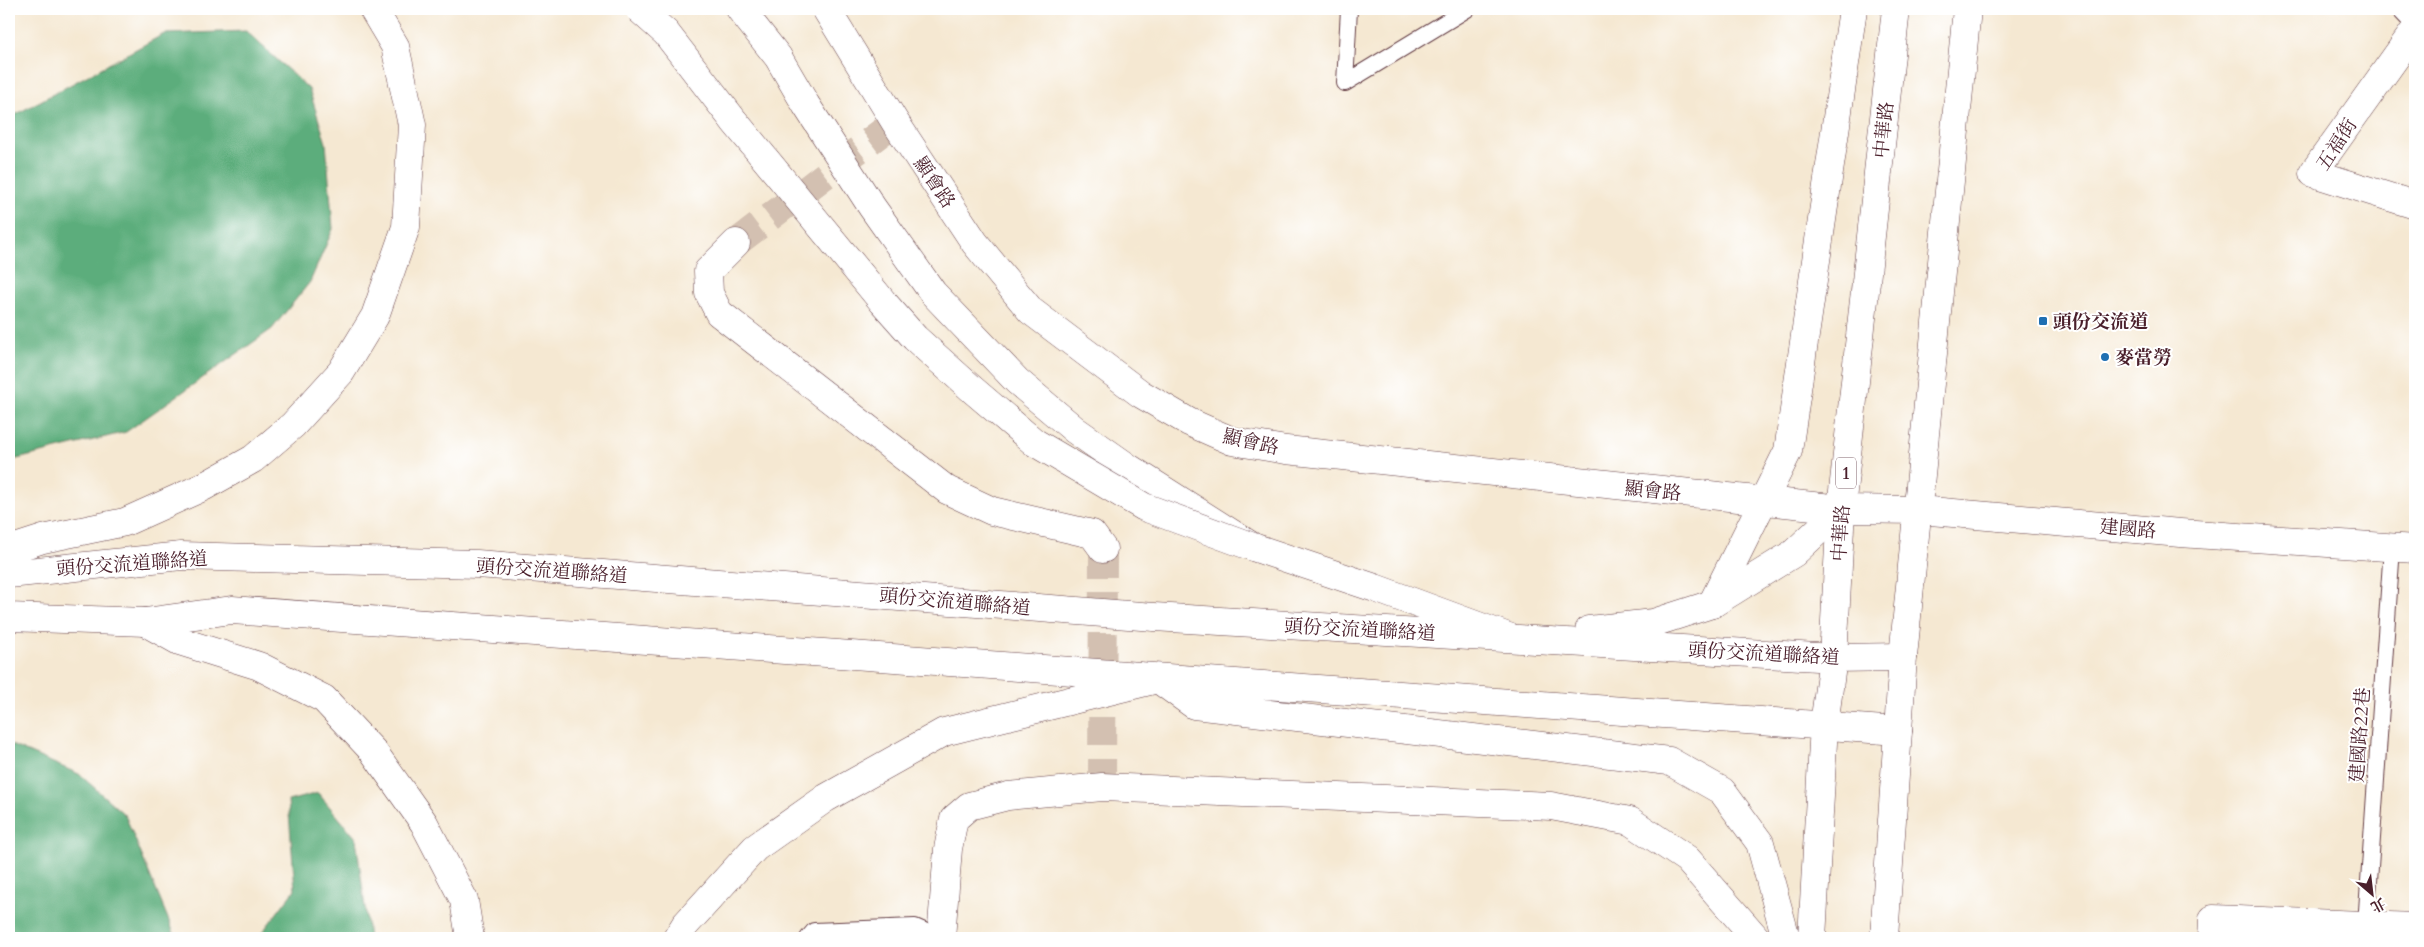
<svg xmlns="http://www.w3.org/2000/svg" width="2424" height="947" font-family="Cardo,'Noto Serif TC',serif">
  <style>
    .forest { fill: #5bad7b; stroke: #526653 }
    .lines { fill: none; stroke-linecap: round; stroke-linejoin: round }
    .street-tunnel { stroke: #d3c0b1; stroke-width: 28; stroke-dasharray: 28 14; stroke-linecap: butt }
    .lane-casing { stroke: #643d44; stroke-width: 18 }
    .street-casing { stroke: #643d44; stroke-width: 29 }
    .secondary-casing { stroke: #643d44; stroke-width: 29 }
    .primary-casing { stroke: #643d44; stroke-width: 29 }
    .highway-casing { stroke: #643d44; stroke-width: 29 }
    .lane { stroke: #fff; stroke-width: 16 }
    .street { stroke: #fff; stroke-width: 28 }
    .secondary { stroke: #fff; stroke-width: 28 }
    .primary { stroke: #fff; stroke-width: 28 }
    .highway { stroke: #fff; stroke-width: 28 }
    .highway-bridge-casing { stroke: #643d44; stroke-width: 29; stroke-linecap: butt }
    .highway-bridge { stroke: #fff; stroke-width: 28 }
    .poi-dot { fill: #1f6fb2; stroke: #fff; stroke-width: 2 }
    .labels { text-anchor: middle; stroke-width: 4; stroke-linejoin: round; paint-order: stroke }
    .shield { fill: #fff; stroke: #80626b; stroke-width: 1 }
    .shield-label { font-size: 18px; font-weight: bold; fill: #4a1f2b }
    .street-label { font-size: 19px; fill: #4a1f2b; stroke: #fff }
    .poi-label { font-size: 19px; font-weight: bold; fill: #4a1f2b; stroke: #fff; text-anchor: start }
  </style>
  <rect width="100%" height="100%" fill="#fff"/>
  <filter id="ink" filterUnits="userSpaceOnUse"><feTurbulence type="fractalNoise" baseFrequency=".02" numOctaves="2"/><feDisplacementMap in="SourceGraphic" scale="10" xChannelSelector="R" yChannelSelector="G"/><feConvolveMatrix kernelMatrix="1 2 1 2 8 2 1 2 1" color-interpolation-filters="sRGB"/></filter>
  <filter id="wash" filterUnits="userSpaceOnUse"><feTurbulence type="fractalNoise" baseFrequency=".0096" numOctaves="4" result="noise"/><feDisplacementMap in="SourceGraphic" scale="20" xChannelSelector="R" yChannelSelector="G"/><feGaussianBlur stdDeviation="1.12" result="paint"/><feColorMatrix in="noise" values="0 0 0 0 0 0 0 0 0 0 0 0 0 0 0 0 0 1.4 0 .05"/><feComposite in="paint" operator="in"/></filter>
  <g filter="url(#wash)">
    <rect width="100%" height="100%" fill="#f5e8d2"/>
    <!-- forest -->
    <path class="forest" d="M 246,31 L 309,89 L 326,143 L 333,229 L 310,282 L 272,329 L 126,432 L 9,461 L 9,118 L 164,34 Z
      M 9,744 L 79,774 L 125,815 L 176,938 L 9,938 Z
      M 318,793 L 356,838 L 369,938 L 258,938 L 295,889 L 288,801 Z"/>
  </g>
  <g filter="url(#ink)">
    <g class="lines">
      <!-- street-tunnel -->
      <path class="street-tunnel" d="M 736,243 L 895,122
        M 1102,787 L 1103,549"/>
      <!-- lane casing -->
      <g class="lane-casing">
        <path id="lane" d="M 2399,9 L 2415,26
          M 1345,83 L 1467,9
          M 1345,83 L 1349,9
          M 2366,925 L 2392,547
          M 808,938 L 814,931 L 915,927 L 940,938"/>
      </g>
      <!-- street casing -->
      <g class="street-casing">
        <path id="street" d="M 826,9 L 895,122 L 975,243 L 1031,311 L 1141,394 L 1189,422 L 1232,441 L 1286,450 L 1841,509
          M 2415,30 L 2313,173 L 2415,205
          M 736,243 L 708,271 L 709,293 L 719,313 L 947,490 L 992,511 L 1092,534 L 1103,549
          M 941,938 L 948,849 L 954,819 L 969,806 L 1008,796 L 1102,787 L 1551,806 L 1630,821 L 1687,859 L 1756,938
          M 2212,938 L 2213,919 L 2415,927"/>
      </g>
      <!-- secondary casing -->
      <g class="secondary-casing">
        <path id="secondary" d="M 9,574 L 181,556 L 477,564 L 1154,617 L 1833,658 L 1903,657
          M 9,617 L 145,622 L 232,610 L 1898,731
          M 1589,630 L 1653,623 L 1712,604 L 1794,553 L 1841,509 L 1919,510 L 2180,533 L 2415,549
          M 1158,679 L 1194,705 L 1669,761 L 1722,791 L 1760,843 L 1786,938"/>
      </g>
      <!-- primary casing -->
      <g class="primary-casing">
        <path id="primary" d="M 1712,604 L 1788,451 L 1853,9
          M 1812,938 L 1824,725 L 1833,658 L 1841,509 L 1896,9
          M 1884,938 L 1903,657 L 1967,9"/>
      </g>
      <!-- highway casing -->
      <g class="highway-casing">
        <path id="highway" d="M 740,9 L 778,57 L 806,105 L 872,207 L 933,293 L 1017,381 L 1075,430 L 1129,468 L 1253,547 L 1375,588 L 1511,638
          M 9,550 L 43,539 L 125,522 L 203,487 L 253,459 L 293,425 L 341,372 L 375,316 L 406,227 L 412,125 L 395,46 L 373,9
          M 145,622 L 179,641 L 259,666 L 324,699 L 373,751 L 424,823 L 464,900 L 470,938
          M 677,938 L 685,925 L 755,848 L 826,798 L 944,732 L 1158,679"/>
      </g>
      <!-- lane -->
      <use href="#lane" class="lane"/>
      <!-- street -->
      <use href="#street" class="street"/>
      <!-- secondary -->
      <use href="#secondary" class="secondary"/>
      <!-- primary -->
      <use href="#primary" class="primary"/>
      <!-- highway -->
      <use href="#highway" class="highway"/>
      <!-- highway-bridge casing -->
      <g class="highway-bridge-casing">
        <path id="highway-bridge" d="M 639,9 L 666,33 L 734,121 L 883,302 L 915,338 L 973,390 L 1034,442 L 1144,507 L 1253,547"/>
      </g>
      <!-- highway-bridge -->
      <use href="#highway-bridge" class="highway-bridge"/>
    </g>
  </g>
  <!-- markers -->
  <g class="poi-dot">
    <rect x="2038" y="316" width="10" height="10" rx="2.5"/>
    <circle cx="2105" cy="357" r="5"/>
  </g>
  <g class="labels">
    <!-- shield labels -->
    <rect class="shield" x="1836" y="457.5" width="20" height="31" rx="4"/>
    <g class="shield-label">
      <text x="1846" y="479">1</text>
    </g>
    <!-- street labels -->
    <g class="street-label">
      <text transform="translate(1883 130) rotate(-84)" y="7">中華路</text>
      <text transform="translate(2336 144) rotate(-57)" y="7">五福街</text>
      <text transform="translate(935 182) rotate(56)" y="7">顯會路</text>
      <text transform="translate(1251 441) rotate(13)" y="7">顯會路</text>
      <text transform="translate(1653 490) rotate(6)" y="7">顯會路</text>
      <text transform="translate(2128 528) rotate(5)" y="7">建國路</text>
      <text transform="translate(1840 533) rotate(-86)" y="7">中華路</text>
      <text transform="translate(132 563) rotate(-4)" y="7">頭份交流道聯絡道</text>
      <text transform="translate(552 570) rotate(4)" y="7">頭份交流道聯絡道</text>
      <text transform="translate(955 601) rotate(5)" y="7">頭份交流道聯絡道</text>
      <text transform="translate(1360 629) rotate(3)" y="7">頭份交流道聯絡道</text>
      <text transform="translate(1764 653) rotate(3)" y="7">頭份交流道聯絡道</text>
      <text transform="translate(2359 735) rotate(-86)" y="7">建國路22巷</text>
    </g>
    <!-- poi labels -->
    <g class="poi-label">
      <text x="2053" y="328">頭份交流道</text>
      <text x="2115" y="364">麥當勞</text>
    </g>
  </g>
  <!-- margin -->
  <rect width="2424" height="947" fill="none" stroke="#fff" stroke-width="30"/>
  <!-- north arrow -->
  <g transform="translate(2372 894) rotate(152)" stroke="#ffffff" stroke-width="4" paint-order="stroke">
  <path d="M0-4L9 19L0 12L-9 19Z" fill="#4a1f2b"/>
  <text y="-8" font-size="14" font-weight="bold" text-anchor="middle" fill="#4a1f2b">北</text>
  </g>
</svg>
